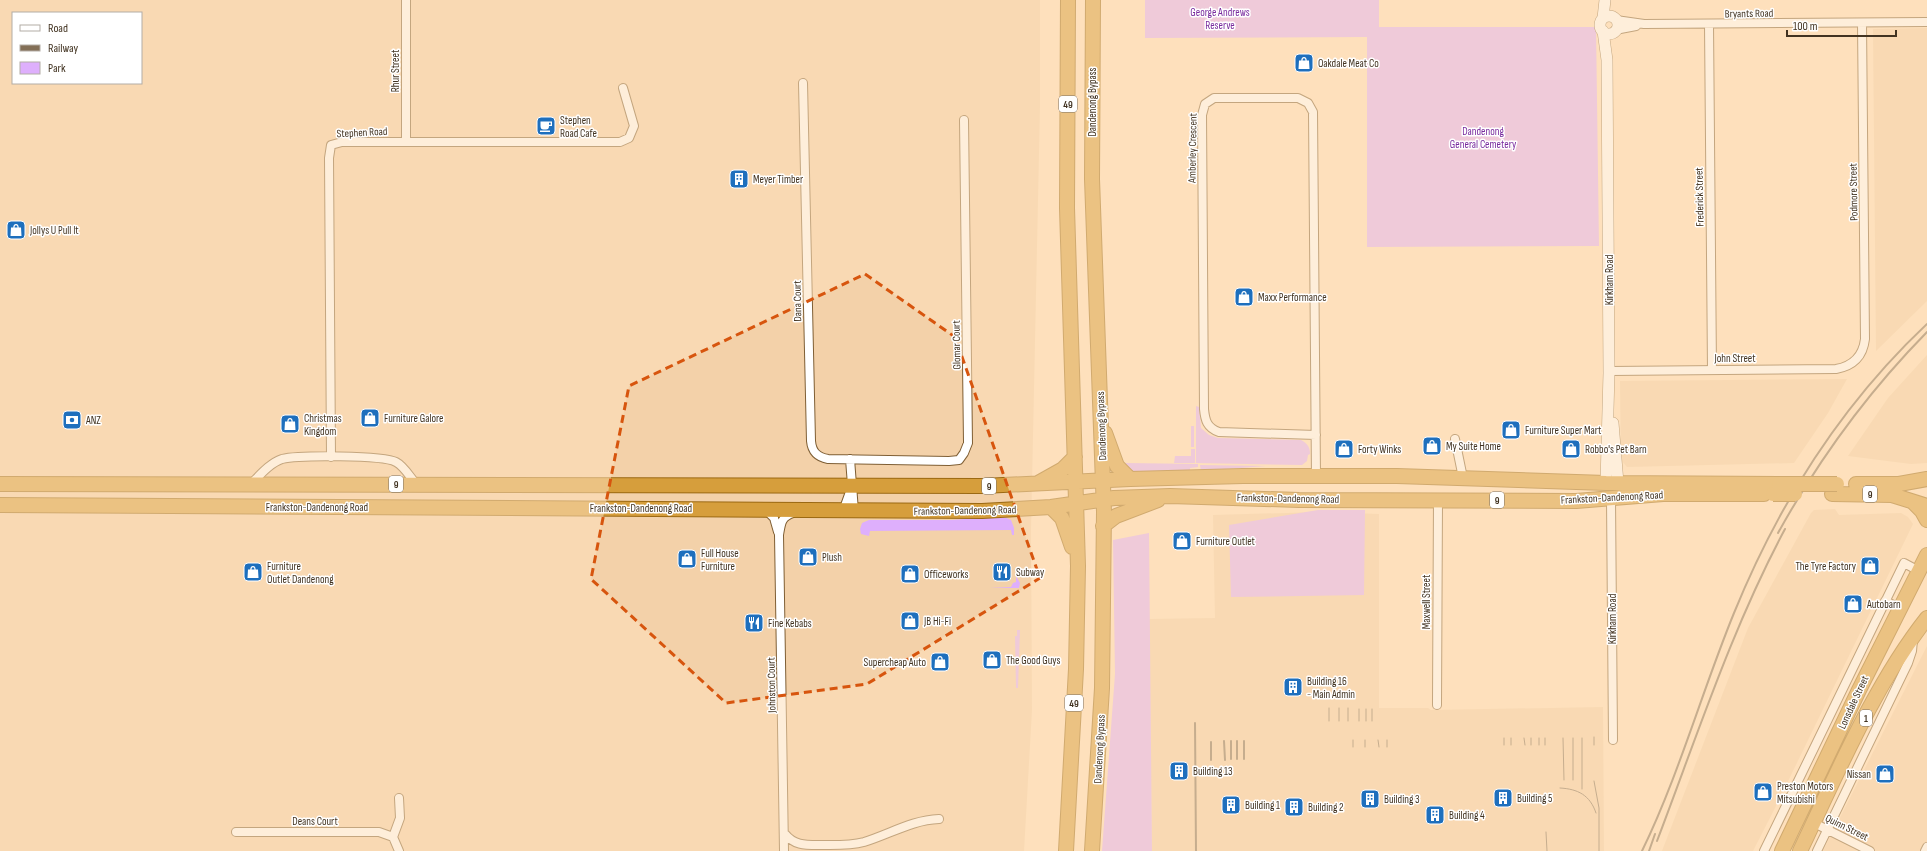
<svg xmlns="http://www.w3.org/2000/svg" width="1927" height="851" font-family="'Sofia Sans Condensed',sans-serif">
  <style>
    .built { fill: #f3d1a9; fill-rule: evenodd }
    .green { fill: #deaffc }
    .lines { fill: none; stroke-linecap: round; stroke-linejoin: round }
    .minor-casing { stroke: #7f5f35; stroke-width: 10 }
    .tertiary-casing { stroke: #7f5f35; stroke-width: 12 }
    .trunk-casing { stroke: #9b6913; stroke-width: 16 }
    .minor { stroke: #fff; stroke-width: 8 }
    .tertiary { stroke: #fff; stroke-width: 11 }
    .trunk { stroke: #d69e3c; stroke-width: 14 }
    .tram { stroke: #836f57; stroke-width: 1 }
    .rail { stroke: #836f57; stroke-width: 2 }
    .trunk-bridge-casing { stroke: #9b6913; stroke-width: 16; stroke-linecap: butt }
    .trunk-bridge { stroke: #d69e3c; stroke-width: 14 }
    .marked { fill: none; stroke: #d7550e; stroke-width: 3; stroke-dasharray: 8 5; stroke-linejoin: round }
    .labels { text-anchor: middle; stroke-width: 3; stroke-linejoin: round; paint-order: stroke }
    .shield { fill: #fff; stroke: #7b7064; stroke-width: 1 }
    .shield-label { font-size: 10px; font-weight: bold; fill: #423321 }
    .park-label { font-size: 11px; fill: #782b9e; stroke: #fff }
    .street-label { font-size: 11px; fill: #423321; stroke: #fff }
    .poi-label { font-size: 11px; fill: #423321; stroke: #fff; text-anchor: start }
  </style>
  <rect width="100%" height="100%" fill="#fee0bc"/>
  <!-- built -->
  <path class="built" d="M 0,0 L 1040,0 L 1040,106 L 1031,530 L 1032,710 L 1024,851 L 0,851 ZM 13,13 L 141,13 L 141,83 L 13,83 Z
    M 1927,28 L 1927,301 L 1876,351 L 1873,29 Z
    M 1927,355 L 1927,463 L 1911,464 L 1848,456 L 1888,398 Z
    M 1847,379 L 1828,413 L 1794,463 L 1627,467 L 1621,460 L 1620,381 Z
    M 1835,509 L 1839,515 L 1901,513 L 1908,517 L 1913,524 L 1775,808 L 1753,851 L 1662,851 L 1748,628 L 1811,513 L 1814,510 Z
    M 1320,512 L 1379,514 L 1379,708 L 1428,708 L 1431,710 L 1603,707 L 1604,851 L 1152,851 L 1149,619 L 1215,618 L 1213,515 Z
    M 1927,646 L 1927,851 L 1823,851 Z"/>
  <!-- green -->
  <path class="green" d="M 1145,0 L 1379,0 L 1379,27 L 1596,27 L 1599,246 L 1367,247 L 1367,37 L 1145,38 Z
    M 1196,406 L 1199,407 L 1201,428 L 1209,435 L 1218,438 L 1301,440 C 1307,443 1310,447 1310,454 L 1308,455 L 1307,461 L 1302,465 L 1196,463 Z
    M 1191,426 L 1194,426 L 1194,447 L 1191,447 Z
    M 1191,449 L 1195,449 L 1195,463 L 1174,463 L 1175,456 L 1191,456 Z
    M 1126,463 L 1198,464 L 1198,467 L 1190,468 L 1190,471 L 1133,472 L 1121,466 Z
    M 1200,465 L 1266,466 L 1201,471 Z
    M 1318,510 L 1365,510 L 1364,595 L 1231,597 L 1229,525 Z
    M 1002,516 L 1011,520 L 1014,528 L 1014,535 L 1012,535 L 1011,530 L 870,531 L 869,536 L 861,534 L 860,529 L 862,523 L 869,520 L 952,520 Z
    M 1149,533 L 1152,851 L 1102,851 L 1115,674 L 1113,540 Z
    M 1016,576 L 1020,583 L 1019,588 L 990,588 L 1011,587 L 1013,583 L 1016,582 Z
    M 1017,630 L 1020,630 L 1018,688 L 1016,688 L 1015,636 L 1017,636 Z"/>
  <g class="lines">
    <!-- minor casing -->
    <g class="minor-casing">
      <path id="minor" d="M 406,0 L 406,141
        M 1616,20 L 1644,24 L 1927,22
        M 1709,24 L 1712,370
        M 1615,30 L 1636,26
        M 803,83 L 811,441 C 812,452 817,457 828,459 L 949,461 L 959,460 L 964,453 L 968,443 L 964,120
        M 1609,371 L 1836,369 C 1853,366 1863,356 1865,339 L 1862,23
        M 1316,435 L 1219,432 C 1207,428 1205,420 1204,409 L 1202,115 L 1205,104 L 1214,98 L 1298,98 L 1308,103 L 1313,112 L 1316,477
        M 1455,439 L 1463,478
        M 331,457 L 329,158 L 331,145 L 342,142 L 620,142 L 629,138 L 634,126 L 623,88
        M 850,459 L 854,511
        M 251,484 C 260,475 270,463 282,459 C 298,455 383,455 396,462 C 404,466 410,477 416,484
        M 1611,499 L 1613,740
        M 766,510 L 774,518 L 778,532
        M 843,511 L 851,489
        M 1885,601 L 1900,608
        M 1437,705 L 1438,500
        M 1814,823 L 1870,851
        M 236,832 L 379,832 L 393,837 L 399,851
        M 785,834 C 794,845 804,845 818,845 C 833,845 849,846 864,842 C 890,834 912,820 939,819
        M 393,837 L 400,818 L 399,798
        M 784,851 L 779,535 C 781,523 781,517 793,513
        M 1764,851 L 1904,563 L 1919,571
        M 1817,851 L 1908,663 L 1912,651 L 1913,640
        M 1925,851 L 1927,847"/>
    </g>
    <!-- tertiary casing -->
    <g class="tertiary-casing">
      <path id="tertiary" d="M1600 25a9 9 0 1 1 18 0a9 9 0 1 1-18 0Z
        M 1603,18 L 1605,0
        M 1603,31 L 1607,60 L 1609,373 L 1606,483
        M 1613,423 L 1618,483"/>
    </g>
    <!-- trunk casing -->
    <g class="trunk-casing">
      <path id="trunk" d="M 1105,433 L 1117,466 L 1130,479
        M 1038,483 L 1063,469 L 1075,457
        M 0,484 L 983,486 L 1130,479 L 1243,476 L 1397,476 L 1606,483 L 1779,484
        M 1856,484 L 1899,484 L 1927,479
        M 1832,494 L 1892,495 L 1927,506
        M 1913,502 L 1922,511 L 1927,520
        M 0,505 L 982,511 L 1051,507 L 1114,498 L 1170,496 L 1299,500 L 1576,501 L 1663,494 L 1764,494
        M 1051,507 L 1062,518 L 1072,547
        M 1103,526 L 1116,516 L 1158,500
        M 1066,851 L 1076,669 L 1078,566 L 1067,208 L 1068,0
        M 1092,851 L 1102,688 L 1104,512 L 1092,179 L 1093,0
        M 1782,851 L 1859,690 L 1927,555
        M 1800,851 C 1837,774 1874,685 1927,618"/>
    </g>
    <!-- minor -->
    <use href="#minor" class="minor"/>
    <!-- tertiary -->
    <use href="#tertiary" class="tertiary"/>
    <!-- trunk -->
    <use href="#trunk" class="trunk"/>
    <!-- tram -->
    <path class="tram" d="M 1329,708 L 1329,721
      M 1339,708 L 1339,721
      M 1348,708 L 1348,721
      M 1359,709 L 1359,721
      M 1366,709 L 1366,721
      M 1372,709 L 1372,721
      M 1594,737 L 1594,745
      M 1504,738 L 1504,745
      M 1511,738 L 1511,745
      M 1524,738 L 1525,745
      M 1531,738 L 1531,745
      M 1539,738 L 1539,745
      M 1545,738 L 1545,745
      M 1563,738 L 1564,780
      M 1573,738 L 1573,780
      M 1582,738 L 1582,789
      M 1353,740 L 1353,747
      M 1365,740 L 1365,747
      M 1378,740 L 1379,747
      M 1387,740 L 1387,747
      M 1594,781 L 1599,808 L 1599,851
      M 1560,788 C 1578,789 1590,795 1596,813
      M 1546,832 L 1547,851"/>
    <!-- rail -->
    <path class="rail" d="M 1778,533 C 1819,459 1868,392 1927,332
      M 1195,723 L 1196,851
      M 1224,741 L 1225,760
      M 1231,741 L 1231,759
      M 1237,741 L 1237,759
      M 1244,741 L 1244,759
      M 1211,742 L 1211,760
      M 1657,841 C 1697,736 1732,628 1785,529
      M 1642,851 C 1679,775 1702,691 1734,613 C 1778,505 1842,404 1927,324
      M 1649,851 L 1655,834"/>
    <!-- trunk-bridge casing -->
    <g class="trunk-bridge-casing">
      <path id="trunk-bridge" d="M 1779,484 L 1837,484
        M 1773,494 L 1795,494"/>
    </g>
    <!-- trunk-bridge -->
    <use href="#trunk-bridge" class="trunk-bridge"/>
  </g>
  <!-- marked area -->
  <path d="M0 0H1927V851H0ZM 865,274 L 955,337 L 1040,578 L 867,684 L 726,703 L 591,579 L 629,386 Z" fill="#fee0bc" fill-opacity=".55" fill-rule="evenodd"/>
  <path class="marked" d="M 865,274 L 955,337 L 1040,578 L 867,684 L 726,703 L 591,579 L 629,386 Z"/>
  <!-- icons -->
  <defs>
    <g id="shop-square" transform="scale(1)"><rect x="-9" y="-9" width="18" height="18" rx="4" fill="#1e6fbd" stroke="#fff"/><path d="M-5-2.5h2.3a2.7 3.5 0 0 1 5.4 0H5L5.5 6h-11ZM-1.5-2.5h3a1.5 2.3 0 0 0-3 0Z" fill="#fff"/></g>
    <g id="cafe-square" transform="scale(1)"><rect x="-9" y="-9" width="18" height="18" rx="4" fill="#1e6fbd" stroke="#fff"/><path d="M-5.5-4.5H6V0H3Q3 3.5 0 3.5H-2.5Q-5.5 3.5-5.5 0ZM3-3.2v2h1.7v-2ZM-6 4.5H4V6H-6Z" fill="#fff"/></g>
    <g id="building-square" transform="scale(1)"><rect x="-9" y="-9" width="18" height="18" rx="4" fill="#1e6fbd" stroke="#fff"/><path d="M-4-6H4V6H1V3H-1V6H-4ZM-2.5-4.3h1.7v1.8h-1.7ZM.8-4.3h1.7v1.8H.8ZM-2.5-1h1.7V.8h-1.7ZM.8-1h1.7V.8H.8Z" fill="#fff"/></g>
    <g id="bank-square" transform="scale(1)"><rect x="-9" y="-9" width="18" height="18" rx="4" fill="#1e6fbd" stroke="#fff"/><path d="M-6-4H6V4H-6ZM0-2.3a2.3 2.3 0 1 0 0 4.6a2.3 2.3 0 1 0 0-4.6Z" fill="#fff"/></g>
    <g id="restaurant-square" transform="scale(1)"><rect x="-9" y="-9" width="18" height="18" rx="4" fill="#1e6fbd" stroke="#fff"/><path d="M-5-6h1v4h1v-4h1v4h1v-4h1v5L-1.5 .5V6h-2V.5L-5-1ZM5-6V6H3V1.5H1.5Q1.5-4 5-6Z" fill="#fff"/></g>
  </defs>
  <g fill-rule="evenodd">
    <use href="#shop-square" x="1304" y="63"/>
    <use href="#cafe-square" x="546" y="126"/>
    <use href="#building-square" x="739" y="179"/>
    <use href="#shop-square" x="16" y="230"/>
    <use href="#shop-square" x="1244" y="297"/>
    <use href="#shop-square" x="370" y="418"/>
    <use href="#bank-square" x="72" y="420"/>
    <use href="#shop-square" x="290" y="424"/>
    <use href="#shop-square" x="1511" y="430"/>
    <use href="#shop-square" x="1432" y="446"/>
    <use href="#shop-square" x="1344" y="449"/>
    <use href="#shop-square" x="1571" y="449"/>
    <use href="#shop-square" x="1182" y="541"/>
    <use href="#shop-square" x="808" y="557"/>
    <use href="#shop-square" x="687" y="559"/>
    <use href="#shop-square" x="1870" y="566"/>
    <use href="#shop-square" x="253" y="572"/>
    <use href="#restaurant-square" x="1002" y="572"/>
    <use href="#shop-square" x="910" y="574"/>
    <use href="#shop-square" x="1853" y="604"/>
    <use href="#shop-square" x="910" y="621"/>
    <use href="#restaurant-square" x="754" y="623"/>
    <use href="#shop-square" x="992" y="660"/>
    <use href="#shop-square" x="940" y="662"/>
    <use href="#building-square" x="1293" y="687"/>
    <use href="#building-square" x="1179" y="771"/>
    <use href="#shop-square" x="1885" y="774"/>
    <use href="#shop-square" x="1763" y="792"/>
    <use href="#building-square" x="1503" y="798"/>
    <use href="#building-square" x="1370" y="799"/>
    <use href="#building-square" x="1231" y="805"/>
    <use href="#building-square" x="1294" y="807"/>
    <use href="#building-square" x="1435" y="815"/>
  </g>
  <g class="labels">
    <!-- shield labels -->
    <g class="shield">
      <rect x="1059" y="96" width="18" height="16" rx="3"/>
      <rect x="389" y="476" width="14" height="16" rx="3"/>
      <rect x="982" y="478" width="14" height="16" rx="3"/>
      <rect x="1863" y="486" width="14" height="16" rx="3"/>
      <rect x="1490" y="492" width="14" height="16" rx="3"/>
      <rect x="1065" y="695" width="18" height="16" rx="3"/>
      <rect x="1860" y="710" width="12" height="16" rx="3"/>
    </g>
    <g class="shield-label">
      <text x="1068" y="108">49</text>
      <text x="396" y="488">9</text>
      <text x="989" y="490">9</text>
      <text x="1870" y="498">9</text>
      <text x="1497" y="504">9</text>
      <text x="1074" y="707">49</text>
      <text x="1866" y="722">1</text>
    </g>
    <!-- park labels -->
    <g class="park-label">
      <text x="1220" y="16">George Andrews<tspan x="1220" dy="13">Reserve</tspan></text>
      <text x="1483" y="135">Dandenong<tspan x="1483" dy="13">General Cemetery</tspan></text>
    </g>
    <!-- street labels -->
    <g class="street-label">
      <text transform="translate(1749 13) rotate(-1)" y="4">Bryants Road</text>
      <text transform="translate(395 71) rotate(-90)" y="4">Rhur Street</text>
      <text transform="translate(1092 102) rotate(-90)" y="4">Dandenong Bypass</text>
      <text transform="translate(362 132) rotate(-3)" y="4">Stephen Road</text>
      <text transform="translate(1192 148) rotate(-89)" y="4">Amberley Crescent</text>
      <text transform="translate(1853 192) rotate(-91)" y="4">Podmore Street</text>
      <text transform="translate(1699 197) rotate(-91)" y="4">Frederick Street</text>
      <text transform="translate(1609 280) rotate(-90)" y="4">Kirkham Road</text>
      <text transform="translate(797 301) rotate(-91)" y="4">Dana Court</text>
      <text transform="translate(956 345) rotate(-91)" y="4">Glomar Court</text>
      <text x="1735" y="362">John Street</text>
      <text transform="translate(1101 426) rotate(-92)" y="4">Dandenong Bypass</text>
      <text transform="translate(1612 497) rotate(-3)" y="4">Frankston-Dandenong Road</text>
      <text transform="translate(1288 498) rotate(1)" y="4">Frankston-Dandenong Road</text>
      <text x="317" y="511">Frankston-Dandenong Road</text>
      <text x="641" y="512">Frankston-Dandenong Road</text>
      <text transform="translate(965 510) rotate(-1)" y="4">Frankston-Dandenong Road</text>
      <text transform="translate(1426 602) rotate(-90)" y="4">Maxwell Street</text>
      <text transform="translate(1612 619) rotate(-90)" y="4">Kirkham Road</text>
      <text transform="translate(771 685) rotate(-91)" y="4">Johnston Court</text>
      <text transform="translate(1853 702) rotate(-65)" y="4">Lonsdale Street</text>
      <text transform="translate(1099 749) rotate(-87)" y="4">Dandenong Bypass</text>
      <text x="315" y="825">Deans Court</text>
      <text transform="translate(1847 827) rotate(26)" y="4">Quinn Street</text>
    </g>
    <!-- poi labels -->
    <g class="poi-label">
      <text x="1318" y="67">Oakdale Meat Co</text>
      <text x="560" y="124">Stephen<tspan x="560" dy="13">Road Cafe</tspan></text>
      <text x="753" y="183">Meyer Timber</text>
      <text x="30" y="234">Jollys U Pull It</text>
      <text x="1258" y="301">Maxx Performance</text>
      <text x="304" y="422">Christmas<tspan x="304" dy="13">Kingdom</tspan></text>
      <text x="384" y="422">Furniture Galore</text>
      <text x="86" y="424">ANZ</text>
      <text x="1525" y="434">Furniture Super Mart</text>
      <text x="1446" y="450">My Suite Home</text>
      <text x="1358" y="453">Forty Winks</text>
      <text x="1585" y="453">Robbo's Pet Barn</text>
      <text x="1196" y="545">Furniture Outlet</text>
      <text x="701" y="557">Full House<tspan x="701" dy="13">Furniture</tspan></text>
      <text x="822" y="561">Plush</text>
      <text x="267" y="570">Furniture<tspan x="267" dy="13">Outlet Dandenong</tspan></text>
      <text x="1856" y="570" text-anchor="end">The Tyre Factory</text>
      <text x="1016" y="576">Subway</text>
      <text x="924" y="578">Officeworks</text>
      <text x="1867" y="608">Autobarn</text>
      <text x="924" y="625">JB Hi-Fi</text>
      <text x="768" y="627">Fine Kebabs</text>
      <text x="1006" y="664">The Good Guys</text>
      <text x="926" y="666" text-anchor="end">Supercheap Auto</text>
      <text x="1307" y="685">Building 16<tspan x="1307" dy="13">- Main Admin</tspan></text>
      <text x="1193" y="775">Building 13</text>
      <text x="1871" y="778" text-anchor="end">Nissan</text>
      <text x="1777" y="790">Preston Motors<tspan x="1777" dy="13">Mitsubishi</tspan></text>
      <text x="1517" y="802">Building 5</text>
      <text x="1384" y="803">Building 3</text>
      <text x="1245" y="809">Building 1</text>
      <text x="1308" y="811">Building 2</text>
      <text x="1449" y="819">Building 4</text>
    </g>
  </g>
  <!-- legend -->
  <rect x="12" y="12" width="130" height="72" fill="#ffffff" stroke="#b3ada6"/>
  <rect x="20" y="25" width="20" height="6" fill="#ffffff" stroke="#b3ada6"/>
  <text x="48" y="32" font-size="12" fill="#423321">Road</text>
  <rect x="20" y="45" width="20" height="6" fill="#836f57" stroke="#b3ada6"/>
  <text x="48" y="52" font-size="12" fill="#423321">Railway</text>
  <rect x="20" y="62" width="20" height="12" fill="#deaffc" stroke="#b3ada6"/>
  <text x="48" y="72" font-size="12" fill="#423321">Park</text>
  <!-- scale -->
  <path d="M1787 30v6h109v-6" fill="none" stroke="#423321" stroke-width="2"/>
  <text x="1793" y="30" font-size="12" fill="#423321" stroke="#ffffff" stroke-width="3" paint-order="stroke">100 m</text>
</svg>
